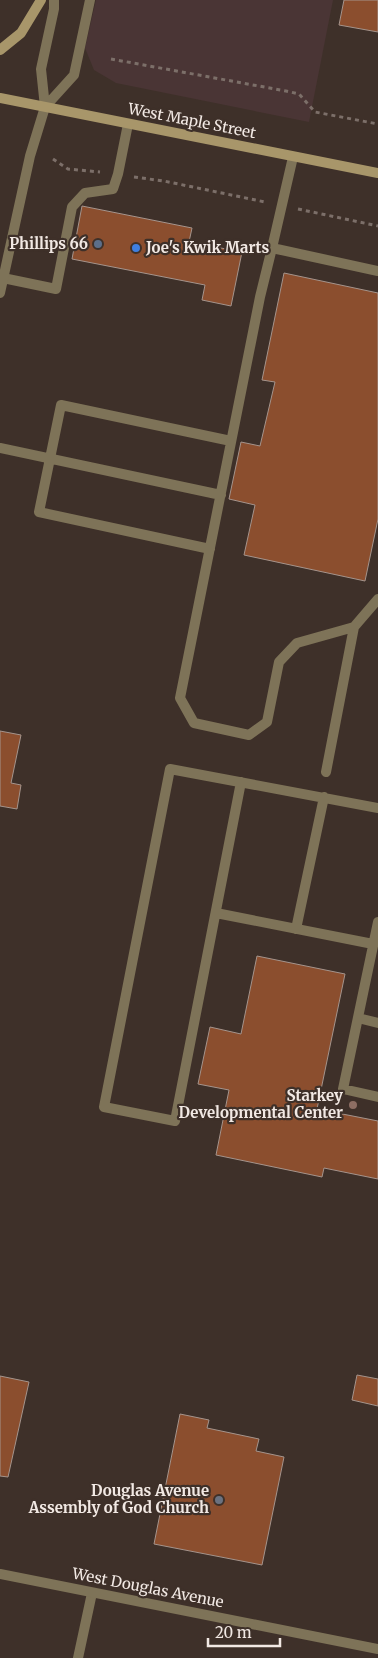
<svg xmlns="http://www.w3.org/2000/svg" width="378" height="1658" font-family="Merriweather,serif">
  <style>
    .commercial { fill: #4a3535 }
    .building { fill: #8b4e2e; stroke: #a5948c }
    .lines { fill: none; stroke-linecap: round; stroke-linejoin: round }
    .path { stroke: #7c6f69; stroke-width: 3; stroke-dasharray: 4 4; stroke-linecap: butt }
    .service { stroke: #7e7358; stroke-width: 10 }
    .minor { stroke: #7e7358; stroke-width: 10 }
    .tertiary { stroke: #7e7358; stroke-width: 10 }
    .secondary { stroke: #a8966a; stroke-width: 10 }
    .service-dot { fill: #5c6f8a; stroke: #3e3029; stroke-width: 2 }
    .shop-dot { fill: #3f7fe0; stroke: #3e3029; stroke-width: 2 }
    .education-dot { fill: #8d6e63; stroke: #3e3029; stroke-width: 2 }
    .worship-dot { fill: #6b7280; stroke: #3e3029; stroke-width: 2 }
    .labels { text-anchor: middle; stroke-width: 4.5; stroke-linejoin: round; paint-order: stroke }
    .street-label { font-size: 15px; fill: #f2e9e4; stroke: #3e3029 }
    .poi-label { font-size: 15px; font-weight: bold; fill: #f2e9e4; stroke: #3e3029; text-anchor: end }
  </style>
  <rect width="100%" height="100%" fill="#3e3029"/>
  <!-- commercial -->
  <path class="commercial" d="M 96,0 L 333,0 L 309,122 L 116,83 L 94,70 L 85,48 Z"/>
  <!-- building -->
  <path class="building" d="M 344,0 L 378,0 L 378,32 L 339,25 Z
    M 82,206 L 192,228 L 189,242 L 242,252 L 231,306 L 202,300 L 205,285 L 72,259 Z
    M 284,273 L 378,293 L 378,519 L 365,581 L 244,555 L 255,505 L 229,499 L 241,442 L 260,446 L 275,382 L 262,380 Z
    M 0,731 L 21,735 L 11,783 L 21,785 L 17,809 L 0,806 Z
    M 257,956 L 345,974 L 317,1109 L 378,1121 L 378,1179 L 324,1168 L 322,1177 L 216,1155 L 229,1090 L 198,1084 L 210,1027 L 241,1034 Z
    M 357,1375 L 378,1379 L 378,1406 L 352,1400 Z
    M 0,1376 L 29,1382 L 8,1477 L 0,1476 Z
    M 180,1414 L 209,1420 L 207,1428 L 259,1439 L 256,1451 L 284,1457 L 262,1565 L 154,1544 Z"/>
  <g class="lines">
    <!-- path -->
    <path class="path" d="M 111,59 L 286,91 L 299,94 L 315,112 L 378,124
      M 53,159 L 68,169 L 100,172
      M 134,177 L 164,181 L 265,202
      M 298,209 L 378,226"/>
    <!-- service -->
    <path class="service" d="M 293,157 L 272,248 L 378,271
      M 272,248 L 260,297 L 180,698 L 194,723 L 249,735 L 267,722 L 279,662 L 297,643 L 354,627 L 378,599
      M 3,278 L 56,289 L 72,207 L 85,193 L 113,189 L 118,174 L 128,124
      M 0,448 L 221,495
      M 210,549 L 39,512 L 61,405 L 231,441
      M 326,772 L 354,627
      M 241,782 L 175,1121 L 104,1107 L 170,769 L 378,808
      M 216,913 L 373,944
      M 378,922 L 343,1089 L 378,1097
      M 296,929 L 324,797
      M 358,1018 L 378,1023"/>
    <!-- minor -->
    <path class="minor" d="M 0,293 L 30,156 L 45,107
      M 78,1658 L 92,1593"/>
    <!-- tertiary -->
    <path class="tertiary" d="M 45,107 L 74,75 L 90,0
      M 45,107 L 41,69 L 54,9 L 54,0
      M 0,1574 L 378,1649"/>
    <!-- secondary -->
    <path class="secondary" d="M 0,50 L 21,33 L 41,0
      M 0,98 L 378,173"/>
  </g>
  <!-- markers -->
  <circle class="service-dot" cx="98" cy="244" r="5"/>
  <circle class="shop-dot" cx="136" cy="248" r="5"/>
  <circle class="education-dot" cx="353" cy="1105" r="5"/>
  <circle class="worship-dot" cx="219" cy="1500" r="5"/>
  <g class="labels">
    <!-- street labels -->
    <g class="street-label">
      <text transform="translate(192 121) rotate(11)" y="5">West Maple Street</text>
      <text transform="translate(148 1588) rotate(11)" y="5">West Douglas Avenue</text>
    </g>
    <!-- poi labels -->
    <g class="poi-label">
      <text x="88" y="249">Phillips 66</text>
      <text x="146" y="253" text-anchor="start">Joe's Kwik Marts</text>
      <text x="343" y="1101">Starkey<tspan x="343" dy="17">Developmental Center</tspan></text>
      <text x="209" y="1496">Douglas Avenue<tspan x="209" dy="17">Assembly of God Church</tspan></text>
    </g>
  </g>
  <!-- scale -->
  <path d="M208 1638v8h72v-8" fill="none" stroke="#f2e9e4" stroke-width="2.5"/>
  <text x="215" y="1638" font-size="15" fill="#f2e9e4" stroke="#3e3029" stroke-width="4" paint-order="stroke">20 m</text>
</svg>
